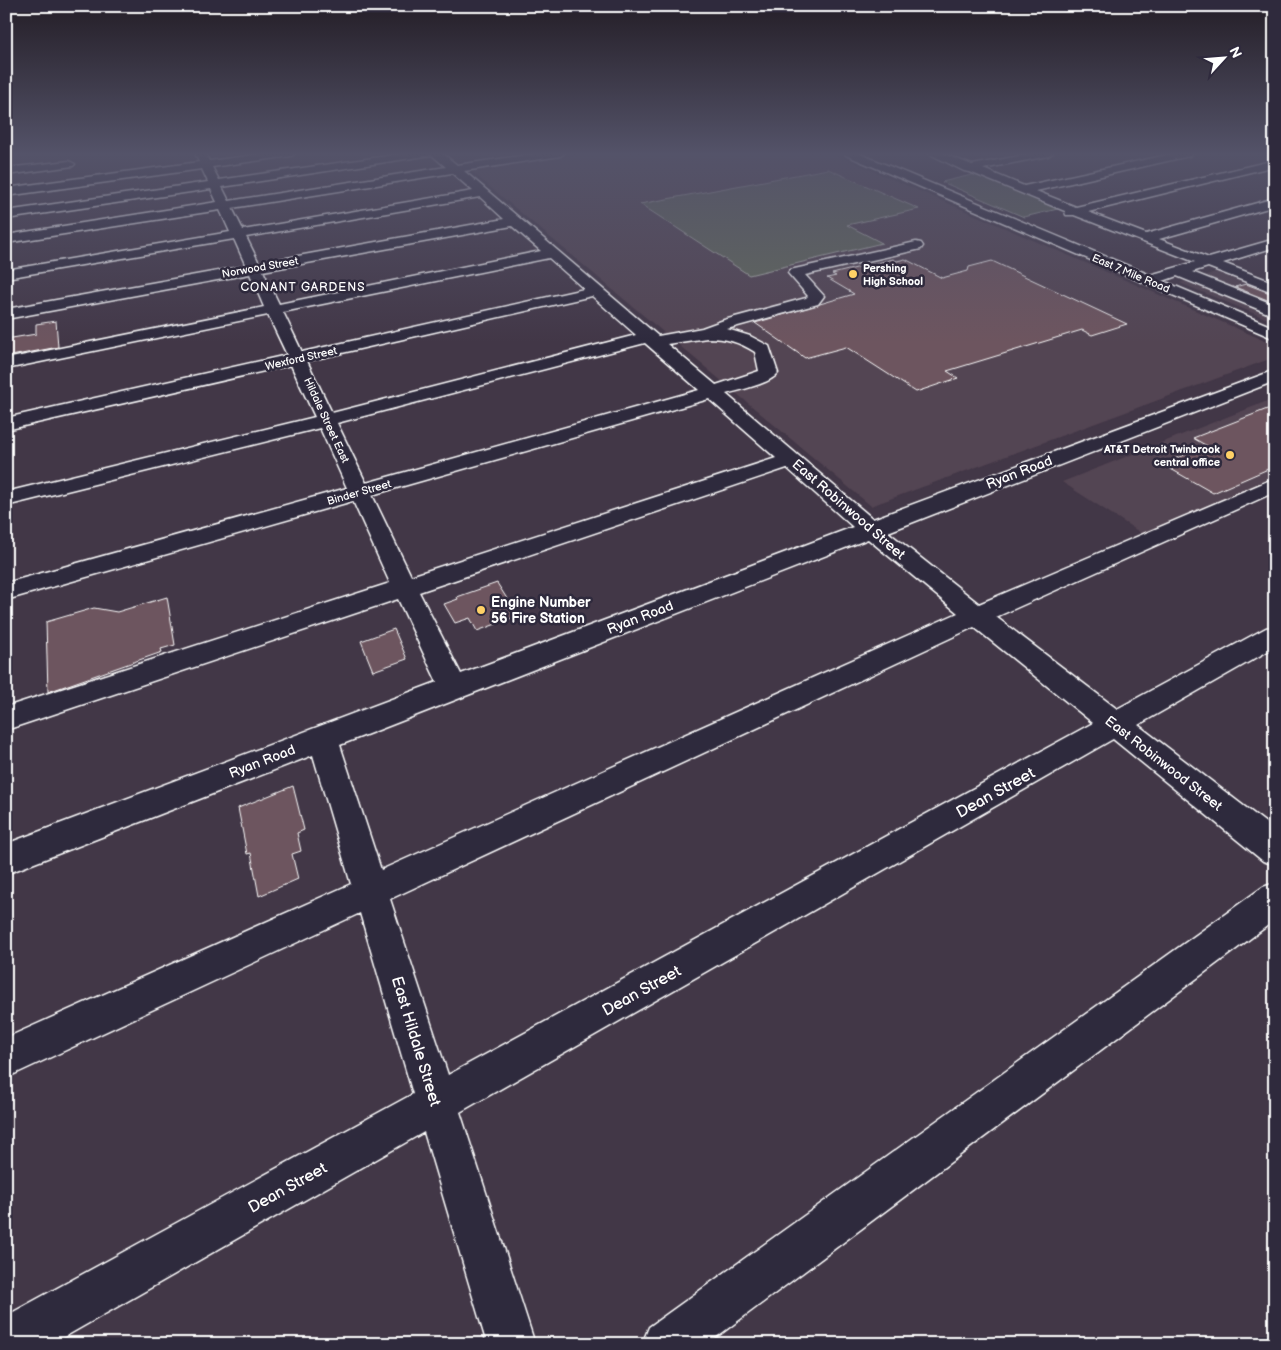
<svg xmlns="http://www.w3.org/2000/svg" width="1281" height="1350" font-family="'Balsamiq Sans',sans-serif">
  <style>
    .built { fill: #534452 }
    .green { fill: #62695c; stroke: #b0b4ae }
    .building { fill: #6d555e; stroke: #fff }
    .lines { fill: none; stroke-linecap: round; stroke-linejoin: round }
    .minor-casing { stroke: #fff; stroke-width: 3 }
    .minor { fill: #2f2a3d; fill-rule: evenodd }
    .poi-dot { fill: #ffd166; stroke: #2f2a3d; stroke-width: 2 }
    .labels { text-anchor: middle; stroke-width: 5; stroke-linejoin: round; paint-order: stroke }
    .far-street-label { font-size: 11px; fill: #fff; stroke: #2f2a3d }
    .far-poi-label { font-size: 11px; font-weight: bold; fill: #fff; stroke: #2f2a3d; text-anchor: start }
    .far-neighbourhood-label { font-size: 12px; letter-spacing: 1px; fill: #fff; stroke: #2f2a3d }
    .street-label { font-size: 14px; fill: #fff; stroke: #2f2a3d }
    .poi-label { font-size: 14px; font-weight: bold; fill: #fff; stroke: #2f2a3d; text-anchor: start }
    .near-street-label { font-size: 16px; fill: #fff; stroke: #2f2a3d }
  </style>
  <rect width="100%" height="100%" fill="#423747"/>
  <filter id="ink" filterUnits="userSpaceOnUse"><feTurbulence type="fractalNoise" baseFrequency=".02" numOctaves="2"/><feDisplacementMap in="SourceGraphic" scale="10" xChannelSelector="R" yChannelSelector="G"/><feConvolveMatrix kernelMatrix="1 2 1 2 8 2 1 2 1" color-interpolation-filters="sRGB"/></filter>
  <g filter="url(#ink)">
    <!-- built -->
    <path class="built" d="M 587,153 L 832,153 L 1275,345 L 1275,357 L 871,506 L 471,171 Z
      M 1222,270 L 1275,291 L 1275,322 L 1180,283 Z
      M 1275,398 L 1275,476 L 1144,535 L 1062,482 Z"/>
    <!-- green -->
    <path class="green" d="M 828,169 L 919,209 L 847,225 L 882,243 L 749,275 L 640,204 Z
      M 980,173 L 1062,208 L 1024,217 L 942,182 Z"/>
    <!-- building -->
    <path class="building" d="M 893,259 L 897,261 L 905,259 L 942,278 L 968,271 L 969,267 L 992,261 L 1127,324 L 1092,335 L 1082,330 L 947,371 L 958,378 L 916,392 L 846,347 L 805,358 L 755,323 L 854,294 L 827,278 L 836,276 L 832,274 Z
      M 1246,284 L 1275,295 L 1275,303 L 1235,287 Z
      M 56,321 L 58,347 L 6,357 L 6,339 L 36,334 L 36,324 Z
      M 1275,406 L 1275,466 L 1213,493 L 1162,464 L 1207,446 L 1193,438 Z
      M 497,583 L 518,616 L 477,631 L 470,618 L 455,623 L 444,604 L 458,599 L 457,597 Z
      M 167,597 L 175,645 L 161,649 L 162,652 L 48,692 L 46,622 L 94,608 L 117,612 Z
      M 394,629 L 407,659 L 373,671 L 361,641 Z
      M 293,786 L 304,830 L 297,833 L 301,851 L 292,854 L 298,879 L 259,896 L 251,853 L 247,854 L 238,808 Z"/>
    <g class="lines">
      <!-- minor casing -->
      <g class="minor-casing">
        <path id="minor" d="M 195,153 L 205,153 L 209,161 L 270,153 L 296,153 L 291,156 L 212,167 L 219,180 L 408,153 L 442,153 L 457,165 L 541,153 L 565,153 L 560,156 L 464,171 L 658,336 L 702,328 L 724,320 L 806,298 L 808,296 L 788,273 L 790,270 L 916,242 L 921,243 L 923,246 L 921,249 L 805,275 L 824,296 L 818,304 L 727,329 L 750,336 L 769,346 L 778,373 C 770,384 739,390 726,394 L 873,519 L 1275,370 L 1275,381 L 888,532 L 979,604 L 1275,478 L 1275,492 L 996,617 L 1117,709 L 1266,628 L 1275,626 L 1275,647 L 1138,725 L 1275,830 L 1275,865 L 1263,861 L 1113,739 L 460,1112 L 535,1344 L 487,1344 L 424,1132 L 52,1344 L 6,1344 L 6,1316 L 413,1094 L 360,913 L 6,1078 L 6,1038 L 351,884 L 313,755 L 6,874 L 6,844 L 437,682 L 398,599 L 6,730 L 6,707 L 390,583 L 353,501 L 6,600 L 6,583 L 347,488 L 320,428 L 6,506 L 6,492 L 315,417 L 291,365 L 6,430 L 6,418 L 287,355 L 268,315 L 6,369 L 6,359 L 264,307 L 250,274 L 6,319 L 6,309 L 246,266 L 234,239 L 6,278 L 6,270 L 230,232 L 220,210 L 6,243 L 6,235 L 217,202 L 211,189 L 6,219 L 6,211 L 208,182 L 202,169 L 6,196 L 6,188 L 199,162 ZM 432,155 L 446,167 L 229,201 L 222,187 ZM 452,173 L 473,191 L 243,230 L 232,208 ZM 480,197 L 504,219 L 259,263 L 246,237 ZM 512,226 L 541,251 L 279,304 L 263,271 ZM 549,258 L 584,289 L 302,352 L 283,312 ZM 592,296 L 636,335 L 332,413 L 307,361 ZM 707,338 C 726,338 739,342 755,352 L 759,371 L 716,385 L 667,344 ZM 645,343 L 699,390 L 366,483 L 337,423 ZM 709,399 L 776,458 L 411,576 L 372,495 ZM 787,468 L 853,527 L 461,674 L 419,592 ZM 868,539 L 958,613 L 381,870 L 340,745 ZM 974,627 L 1093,723 L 448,1075 L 390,899 Z
          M 845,153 L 858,153 L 1150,275 L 1195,262 L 1074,215 L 1066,215 L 1065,211 L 970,172 L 964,171 L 928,153 L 942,153 L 972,165 L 1034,153 L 1053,153 L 1048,156 L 983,169 L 1024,186 L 1176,153 L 1194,153 L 1189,156 L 1036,191 L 1076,207 L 1275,160 L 1275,166 L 1088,212 L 1146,234 L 1275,198 L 1275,206 L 1159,239 L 1209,258 L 1275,239 L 1275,247 L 1223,263 L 1275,283 L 1275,293 L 1208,267 L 1192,272 L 1275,305 L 1275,316 L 1177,276 L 1163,281 L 1275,328 L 1275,339 L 846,155 Z
          M 69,161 L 75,164 L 73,166 L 6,175 L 6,168 Z
          M 1275,883 L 1275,920 L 707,1344 L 642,1344 L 649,1327 L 1263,887 Z"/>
      </g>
      <!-- minor -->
      <use href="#minor" class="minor"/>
    </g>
  </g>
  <!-- sky -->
  <linearGradient id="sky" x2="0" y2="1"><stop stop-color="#241e27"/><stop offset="0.45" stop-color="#545369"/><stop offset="1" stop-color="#545369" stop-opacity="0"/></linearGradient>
  <rect width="1281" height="342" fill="url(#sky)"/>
  <!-- markers -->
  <g class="poi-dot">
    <circle cx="853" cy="274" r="5"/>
    <circle cx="1230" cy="455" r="5"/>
    <circle cx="481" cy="610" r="5"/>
  </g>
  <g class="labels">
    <!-- far-street labels -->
    <g class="far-street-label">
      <text transform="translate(260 267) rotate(-10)" y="4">Norwood Street</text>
      <text transform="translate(1131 273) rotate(23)" y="4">East 7 Mile Road</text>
      <text transform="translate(301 358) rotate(-13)" y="4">Wexford Street</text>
      <text transform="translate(327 420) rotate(65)" y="4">Hildale Street East</text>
      <text transform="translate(359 492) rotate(-16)" y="4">Binder Street</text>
    </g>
    <!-- far-poi labels -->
    <g class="far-poi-label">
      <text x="863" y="272">Pershing<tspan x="863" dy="13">High School</tspan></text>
      <text x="1220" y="453" text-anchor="end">AT&amp;T Detroit Twinbrook<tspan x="1220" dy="13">central office</tspan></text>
    </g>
    <!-- far-neighbourhood labels -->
    <g class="far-neighbourhood-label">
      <text x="303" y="291">CONANT GARDENS</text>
    </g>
    <!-- street labels -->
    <g class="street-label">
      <text transform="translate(1019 472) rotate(-21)" y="5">Ryan Road</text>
      <text transform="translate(849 509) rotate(41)" y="5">East Robinwood Street</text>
      <text transform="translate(640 617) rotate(-21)" y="5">Ryan Road</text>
      <text transform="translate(262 761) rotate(-21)" y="5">Ryan Road</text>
      <text transform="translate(1164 763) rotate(38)" y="5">East Robinwood Street</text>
    </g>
    <!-- poi labels -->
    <g class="poi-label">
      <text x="491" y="607">Engine Number<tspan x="491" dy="16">56 Fire Station</tspan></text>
    </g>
    <!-- near-street labels -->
    <g class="near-street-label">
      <text transform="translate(995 792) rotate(-29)" y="6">Dean Street</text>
      <text transform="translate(641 990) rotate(-29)" y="6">Dean Street</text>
      <text transform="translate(417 1041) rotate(73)" y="6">East Hildale Street</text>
      <text transform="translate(287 1187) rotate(-29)" y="6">Dean Street</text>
    </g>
  </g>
  <!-- margin -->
  <rect width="1281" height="1350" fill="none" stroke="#2f2a3d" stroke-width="25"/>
  <rect x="12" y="12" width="1256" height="1325" fill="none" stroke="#fff" stroke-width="2" filter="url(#ink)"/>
  <!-- north arrow -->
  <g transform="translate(1224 58) rotate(64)" stroke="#2f2a3d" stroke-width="4" paint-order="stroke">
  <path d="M0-4L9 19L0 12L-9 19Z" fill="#ffffff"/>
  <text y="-8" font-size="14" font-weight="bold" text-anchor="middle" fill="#ffffff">N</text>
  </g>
</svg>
